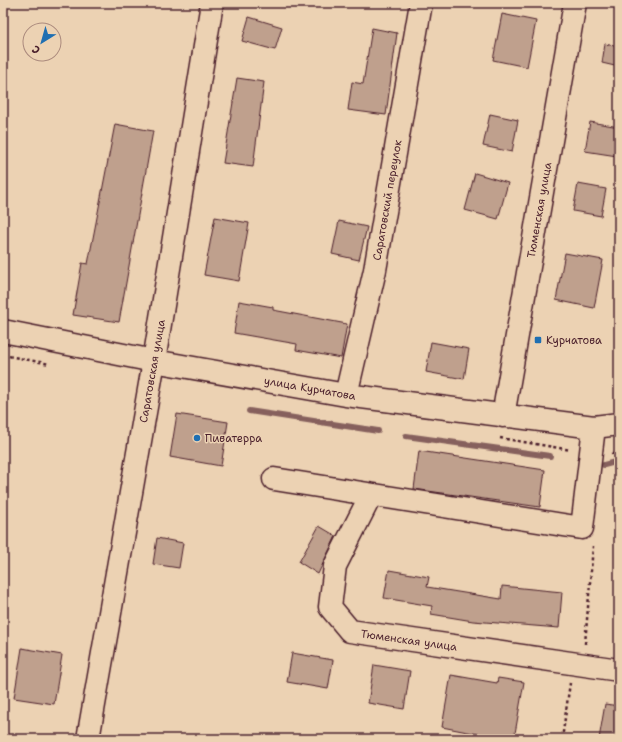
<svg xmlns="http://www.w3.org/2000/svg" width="622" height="742" font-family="'Shantell Sans',sans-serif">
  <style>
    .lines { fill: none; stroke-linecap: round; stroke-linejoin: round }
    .stream { stroke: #86615d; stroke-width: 6 }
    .building { fill: #bfa08d; stroke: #4a1f2b }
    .minor-casing { stroke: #4a1f2b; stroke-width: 25 }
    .path { stroke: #4a1f2b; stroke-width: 2.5; stroke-dasharray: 3 3; stroke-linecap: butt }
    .minor { stroke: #ecd2b3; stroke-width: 22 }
    .poi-dot { fill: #1f6fb2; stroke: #ecd2b3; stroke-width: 1.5 }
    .labels { text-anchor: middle; stroke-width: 3; stroke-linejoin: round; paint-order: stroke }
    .street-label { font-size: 11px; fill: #4a1f2b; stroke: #ecd2b3 }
    .poi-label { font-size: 11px; fill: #4a1f2b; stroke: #ecd2b3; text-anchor: start }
  </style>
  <rect width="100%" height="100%" fill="#ecd2b3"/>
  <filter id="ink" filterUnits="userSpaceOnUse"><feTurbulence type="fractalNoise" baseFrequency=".025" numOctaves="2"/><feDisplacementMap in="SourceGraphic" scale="8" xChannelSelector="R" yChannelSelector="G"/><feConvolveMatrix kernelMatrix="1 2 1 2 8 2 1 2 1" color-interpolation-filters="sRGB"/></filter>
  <g filter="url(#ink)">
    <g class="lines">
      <!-- stream -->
      <path class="stream" d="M 249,411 L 378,431
        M 406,436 L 550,456
        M 604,465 L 619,461"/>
    </g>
    <!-- building -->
    <path class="building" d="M 502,14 L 536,21 L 527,67 L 493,60 Z
      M 249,17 L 282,27 L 275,50 L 242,41 Z
      M 372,28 L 397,33 L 386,115 L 348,110 L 352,82 L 363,84 Z
      M 605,44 L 619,47 L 619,67 L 602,63 Z
      M 237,78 L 264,82 L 253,167 L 223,163 Z
      M 490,114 L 518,120 L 512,152 L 483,146 Z
      M 590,122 L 619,127 L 617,156 L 585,151 Z
      M 115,124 L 153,131 L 119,322 L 73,315 L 82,263 L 88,264 Z
      M 475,173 L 508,183 L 498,219 L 465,210 Z
      M 578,184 L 606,189 L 601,216 L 573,211 Z
      M 215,217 L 249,223 L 239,281 L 204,275 Z
      M 339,221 L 367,227 L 359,260 L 332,254 Z
      M 565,253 L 603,260 L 594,308 L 556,300 Z
      M 239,301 L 273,307 L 273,310 L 347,324 L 341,358 L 296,350 L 297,344 L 234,333 Z
      M 431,342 L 469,349 L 464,379 L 426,372 Z
      M 177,414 L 228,422 L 221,466 L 170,457 Z
      M 419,451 L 545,470 L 540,507 L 414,489 Z
      M 319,526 L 336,536 L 318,574 L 299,562 Z
      M 157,538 L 183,543 L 179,568 L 153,564 Z
      M 389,570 L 429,577 L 427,587 L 501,599 L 502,586 L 562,592 L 559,628 L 473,621 L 431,614 L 432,606 L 384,598 Z
      M 22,648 L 62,655 L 54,704 L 14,698 Z
      M 292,653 L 333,660 L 328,689 L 287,682 Z
      M 374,665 L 410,671 L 404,709 L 368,703 Z
      M 451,675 L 497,683 L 498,678 L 524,682 L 514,739 L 482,739 L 483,735 L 442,727 Z
      M 605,704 L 619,706 L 619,739 L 599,739 Z"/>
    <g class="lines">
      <!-- minor casing -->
      <g class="minor-casing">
        <path id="minor" d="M 3,331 L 154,361 L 346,395 L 594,427 L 619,424
          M 346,395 L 375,270 L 421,3
          M 503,416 L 575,3
          M 274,479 L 582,528 L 594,427
          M 371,495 L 335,566 L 330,607 L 350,631 L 619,670
          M 88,739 L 154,361 L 212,3"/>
      </g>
      <!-- path -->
      <path class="path" d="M 3,355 L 50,364
        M 500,438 L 571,450
        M 611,454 L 619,453
        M 585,644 L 593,546
        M 562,739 L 570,683"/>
      <!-- minor -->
      <use href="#minor" class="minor"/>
    </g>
  </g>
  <!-- markers -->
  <g class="poi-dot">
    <rect x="534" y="336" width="8" height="8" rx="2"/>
    <circle cx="197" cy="438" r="4"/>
  </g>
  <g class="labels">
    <!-- street labels -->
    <g class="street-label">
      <text transform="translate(387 200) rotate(-80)" y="4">Саратовский переулок</text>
      <text transform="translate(539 210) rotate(-80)" y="4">Тюменская улица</text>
      <text transform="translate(152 371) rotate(-80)" y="4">Саратовская улица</text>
      <text transform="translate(310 388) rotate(10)" y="4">улица Курчатова</text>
      <text transform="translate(409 640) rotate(8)" y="4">Тюменская улица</text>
    </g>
    <!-- poi labels -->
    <g class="poi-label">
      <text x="546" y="344">Курчатова</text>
      <text x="205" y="442">Пиватерра</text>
    </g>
  </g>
  <!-- margin -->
  <rect width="622" height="742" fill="none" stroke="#ecd2b3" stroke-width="16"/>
  <rect x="8" y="8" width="606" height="726" fill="none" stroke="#4a1f2b" stroke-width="1.5" filter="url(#ink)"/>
  <!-- north arrow -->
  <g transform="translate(42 42) rotate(217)"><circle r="19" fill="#ecd2b3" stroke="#ab8a7d"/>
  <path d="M0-3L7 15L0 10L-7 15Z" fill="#1f6fb2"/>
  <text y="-6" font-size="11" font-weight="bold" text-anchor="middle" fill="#4a1f2b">С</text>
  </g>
</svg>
